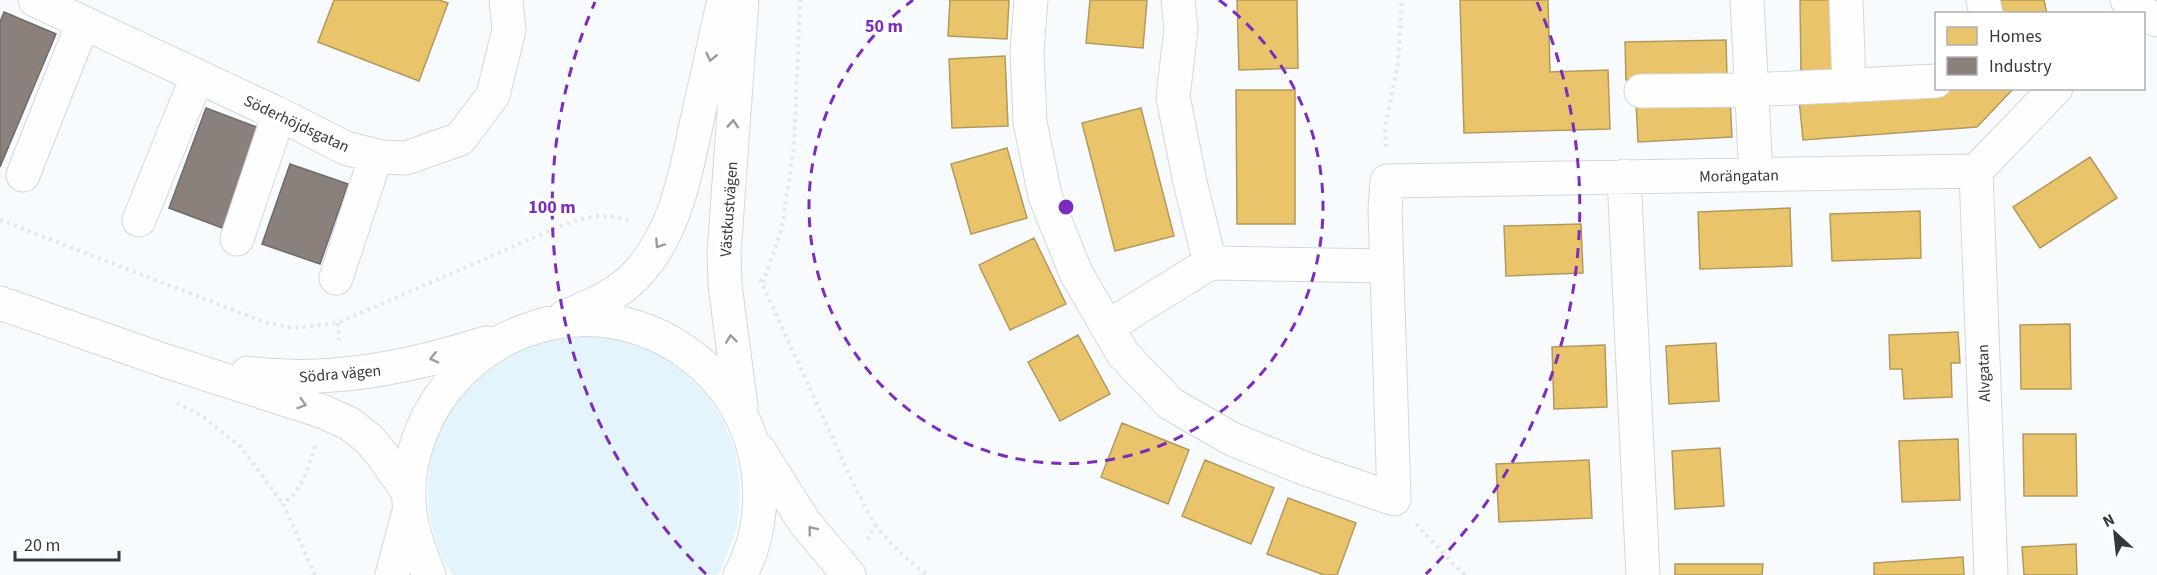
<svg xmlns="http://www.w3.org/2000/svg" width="2157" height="575" font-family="'Source Sans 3',sans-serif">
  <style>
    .green { fill: #e4f4fd }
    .homes { fill: #e9c46a; stroke: #b39a5c; stroke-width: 1.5 }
    .industry { fill: #8a817c; stroke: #706b69; stroke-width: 1.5 }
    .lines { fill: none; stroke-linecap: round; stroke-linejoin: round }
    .minor-casing { stroke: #d4d8da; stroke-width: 35 }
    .path { stroke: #e5e7e7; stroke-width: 4; stroke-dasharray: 3 4.5; stroke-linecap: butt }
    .minor { stroke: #fefeff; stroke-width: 33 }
    .oneway { stroke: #999c9e }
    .ring { fill: none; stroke: #7b2cbf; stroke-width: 3; stroke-dasharray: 10 8 }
    .labels { text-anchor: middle; stroke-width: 6; stroke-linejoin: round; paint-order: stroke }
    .street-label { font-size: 16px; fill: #34393c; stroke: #fff }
    .centre { fill: #7b2cbf; stroke: #fff; stroke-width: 3 }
    .ring-label { font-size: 18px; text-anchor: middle; font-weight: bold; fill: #7b2cbf; stroke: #fff; stroke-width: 6; stroke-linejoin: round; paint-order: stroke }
  </style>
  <rect width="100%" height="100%" fill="#f8fbfd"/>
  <!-- green -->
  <path class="green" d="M 589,336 L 627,342 L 660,354 L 683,371 L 705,393 L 721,417 L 735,450 L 740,490 L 737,526 L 721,570 L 717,575 L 453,575 C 449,569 444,562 441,556 C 437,549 436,541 434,534 C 416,474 439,403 490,366 C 519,344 555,339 589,336 Z"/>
  <!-- homes -->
  <path class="homes" d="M 334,0 L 439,0 L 448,3 L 419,81 L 318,42 Z
    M 950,0 L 1009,0 L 1007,39 L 948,36 Z
    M 1090,0 L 1147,0 L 1143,48 L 1086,43 Z
    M 1237,0 L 1297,0 L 1298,68 L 1239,70 Z
    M 1460,0 L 1548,0 L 1550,72 L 1608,70 L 1610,129 L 1464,133 Z
    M 1800,0 L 1835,0 L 1839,71 L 1801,74 Z
    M 2000,0 L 2044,0 L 2047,14 L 2003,14 Z
    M 1726,40 L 1727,78 L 1626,80 L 1625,42 Z
    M 1005,56 L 1008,126 L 952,128 L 949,59 Z
    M 1960,88 L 2014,88 L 1977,127 L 1803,140 L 1799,99 Z
    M 1236,90 L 1295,90 L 1295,224 L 1237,224 Z
    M 1730,98 L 1732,137 L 1638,142 L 1636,103 Z
    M 1141,108 L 1174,236 L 1115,251 L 1082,123 Z
    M 1007,148 L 1027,218 L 971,234 L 951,164 Z
    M 2090,157 L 2117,198 L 2040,248 L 2013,207 Z
    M 1790,208 L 1792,266 L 1700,269 L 1698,212 Z
    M 1920,211 L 1921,258 L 1832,261 L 1830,214 Z
    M 1581,224 L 1583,273 L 1506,276 L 1504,226 Z
    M 1034,238 L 1066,304 L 1010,330 L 979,265 Z
    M 2070,324 L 2071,389 L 2021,389 L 2020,325 Z
    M 1958,332 L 1960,363 L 1951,363 L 1952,397 L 1904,399 L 1902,369 L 1890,369 L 1889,335 Z
    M 1078,335 L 1110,394 L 1060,421 L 1028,362 Z
    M 1716,343 L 1719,401 L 1669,404 L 1666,346 Z
    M 1605,345 L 1607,407 L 1554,409 L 1552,347 Z
    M 1122,423 L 1189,450 L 1168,504 L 1101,477 Z
    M 2023,434 L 2076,434 L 2077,496 L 2024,496 Z
    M 1958,439 L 1960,500 L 1902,502 L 1899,441 Z
    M 1720,448 L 1724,506 L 1675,509 L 1672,451 Z
    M 1205,460 L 1274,488 L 1251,544 L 1182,516 Z
    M 1589,460 L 1592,518 L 1499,522 L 1496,464 Z
    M 1288,498 L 1356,523 L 1337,575 L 1324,575 L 1267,554 Z
    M 2076,544 L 2077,575 L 2024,575 L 2022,547 Z
    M 1963,557 L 1964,575 L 1874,575 L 1874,563 Z
    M 1675,564 L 1763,564 L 1762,575 L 1675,575 Z"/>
  <!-- industry -->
  <path class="industry" d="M 4,12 L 56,34 L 0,167 L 0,22 Z
    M 206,108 L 262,129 L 225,229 L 169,208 Z
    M 290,164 L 348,184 L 320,264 L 262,244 Z"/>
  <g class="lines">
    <!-- minor casing -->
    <g class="minor-casing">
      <path id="minor" d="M 35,0 L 291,120 L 345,148 L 381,157 L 406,158 L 460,139 L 493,95 L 509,30 L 506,0
        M 1031,0 L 1027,51 L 1030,122 L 1045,196 L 1076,273 L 1123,354 L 1171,404 L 1232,439 L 1306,469 L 1394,499 L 1385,209 L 1387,181 L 1976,171 L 2056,88
        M 1178,0 L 1181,29 L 1173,97 L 1190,182 L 1210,263
        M 1747,0 L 1756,175
        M 1846,0 L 1849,86
        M 1983,0 L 1986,14
        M 2127,0 L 2134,9 L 2157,20
        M 1641,91 L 1751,90 L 1936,81
        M 1976,171 L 1991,575
        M 23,175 L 83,23
        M 1624,176 L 1643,575
        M 139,220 L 197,77
        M 237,239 L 279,114
        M 336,278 L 376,156
        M 0,303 L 166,361 L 324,412 L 350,424 L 370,440 L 383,456 L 409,493
        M 564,317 C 590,306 619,295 638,273 C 677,230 686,171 698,116 C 707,78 715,39 724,0
        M 1107,327 L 1210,263 L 1387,266
        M 248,373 C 329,384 410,367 486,343
        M 741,407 L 725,285 L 724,253 L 742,0
        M 759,450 L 805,523 L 849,575
        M 392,575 L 408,515
        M 429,575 C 415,542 405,510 410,474 C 430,339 585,272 694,358 C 721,379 742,409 752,443 C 765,485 762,536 740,575"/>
    </g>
    <!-- path -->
    <path class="path" d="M 1386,147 L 1385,128 L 1398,62 L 1402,0
      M 0,220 L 267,323 L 294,328 L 338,323 L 558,227 L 581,219 L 598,216 L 615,217 L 632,221
      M 760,279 L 854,485 L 875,525 L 866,543
      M 763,283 L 782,227 L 794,147 L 800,0
      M 338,323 L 339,340
      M 177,403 L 202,416 L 241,447 L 283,504
      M 1416,524 L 1455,566 L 1466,575
      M 875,525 C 891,544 907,561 928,575
      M 315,575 L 283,504 C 303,489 308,467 316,444"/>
    <!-- minor -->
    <use href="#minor" class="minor"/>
  </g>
  <!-- one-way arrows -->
  <defs><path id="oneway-chevron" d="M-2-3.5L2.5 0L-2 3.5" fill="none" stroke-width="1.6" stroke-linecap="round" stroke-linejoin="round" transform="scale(1.5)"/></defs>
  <g class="oneway">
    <use href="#oneway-chevron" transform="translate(711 57) rotate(103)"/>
    <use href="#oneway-chevron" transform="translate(733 124) rotate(-86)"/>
    <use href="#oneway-chevron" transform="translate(659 244) rotate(124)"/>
    <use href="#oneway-chevron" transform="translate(731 339) rotate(-97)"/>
    <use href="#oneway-chevron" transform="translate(434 358) rotate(167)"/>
    <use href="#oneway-chevron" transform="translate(302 404) rotate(18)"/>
    <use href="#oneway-chevron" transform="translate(812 530) rotate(-128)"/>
  </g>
  <!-- distance rings -->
  <g class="ring">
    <path d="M1219 0A257 257 0 1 1 913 0"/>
    <path d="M706 574A514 514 0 0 1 595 2M1537 2A514 514 0 0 1 1426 574"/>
  </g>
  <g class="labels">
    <!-- street labels -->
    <g class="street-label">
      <text transform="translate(297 123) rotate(25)" y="6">Söderhöjdsgatan</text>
      <text transform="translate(1739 175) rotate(-1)" y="6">Morängatan</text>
      <text transform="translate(728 209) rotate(-86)" y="6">Västkustvägen</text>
      <text transform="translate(340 373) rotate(-5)" y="6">Södra vägen</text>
      <text transform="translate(1983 373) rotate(-92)" y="6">Alvgatan</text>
    </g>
  </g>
  <circle cx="1066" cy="207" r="9" class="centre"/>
  <g class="ring-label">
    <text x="884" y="32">50 m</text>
    <text x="552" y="213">100 m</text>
  </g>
  <!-- legend -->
  <rect x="1935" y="12" width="210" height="78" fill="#ffffff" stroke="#aeb0b1" stroke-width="1.5"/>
  <rect x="1947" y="27" width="30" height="18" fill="#e9c46a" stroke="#aeb0b1" stroke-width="1.5"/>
  <text x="1989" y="42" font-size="18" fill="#34393c">Homes</text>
  <rect x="1947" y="57" width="30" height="18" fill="#8a817c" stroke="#aeb0b1" stroke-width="1.5"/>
  <text x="1989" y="72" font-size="18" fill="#34393c">Industry</text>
  <!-- north arrow -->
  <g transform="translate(2115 533) rotate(333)" stroke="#ffffff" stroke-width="4.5" paint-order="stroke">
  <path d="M0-4.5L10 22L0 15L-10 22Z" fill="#34393c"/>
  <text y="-9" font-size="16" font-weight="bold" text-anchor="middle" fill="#34393c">N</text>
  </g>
  <!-- scale -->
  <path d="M15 551v9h104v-9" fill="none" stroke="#34393c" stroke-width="3"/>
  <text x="24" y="551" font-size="18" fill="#34393c" stroke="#ffffff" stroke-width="4.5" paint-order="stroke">20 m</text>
</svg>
